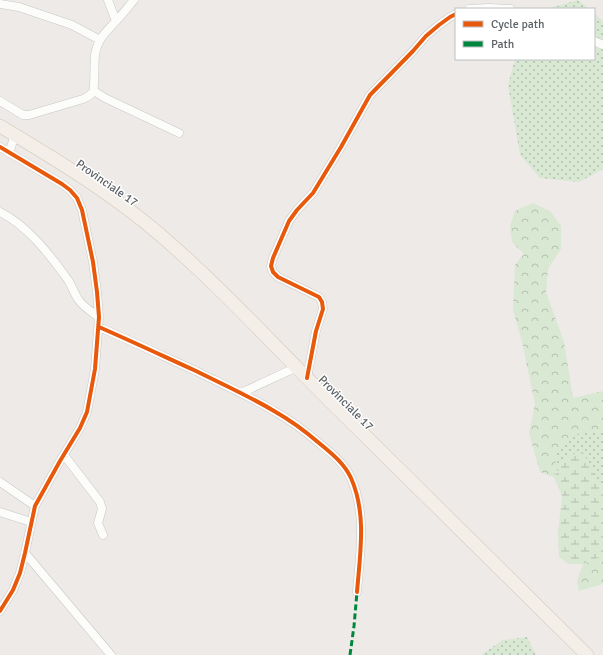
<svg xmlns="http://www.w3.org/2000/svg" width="603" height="655" font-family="Signika,sans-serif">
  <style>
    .grass { fill: url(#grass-dots) }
    .forest { fill: url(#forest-crowns) }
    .wetland { fill: url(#wetland-marsh) }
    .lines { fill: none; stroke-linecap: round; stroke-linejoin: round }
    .minor-casing { stroke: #c7c8c7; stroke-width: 9 }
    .primary-casing { stroke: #d5c6b6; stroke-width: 14 }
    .minor { stroke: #fcfcfb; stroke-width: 8 }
    .primary { stroke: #f3efe8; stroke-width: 13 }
    .quiet { stroke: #00873e; stroke-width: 3; stroke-dasharray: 6 3; stroke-linecap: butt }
    .cycleway-casing { stroke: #fff; stroke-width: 6 }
    .cycleway { stroke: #e8590c; stroke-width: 4 }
    .labels { text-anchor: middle; stroke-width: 3; stroke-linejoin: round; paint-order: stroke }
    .street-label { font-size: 12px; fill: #5d6266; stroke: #fff }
  </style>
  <defs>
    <pattern id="grass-dots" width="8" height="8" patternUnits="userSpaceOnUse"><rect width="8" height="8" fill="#d9e8d3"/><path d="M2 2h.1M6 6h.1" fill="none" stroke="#b3bfaf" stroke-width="1.8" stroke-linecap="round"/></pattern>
    <pattern id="forest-crowns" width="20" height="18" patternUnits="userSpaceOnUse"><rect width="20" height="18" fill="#d9e8d3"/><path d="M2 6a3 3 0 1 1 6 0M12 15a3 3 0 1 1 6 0" fill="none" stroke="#b3bfaf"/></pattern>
    <pattern id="wetland-marsh" width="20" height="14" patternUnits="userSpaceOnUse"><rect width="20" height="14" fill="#d9e8d3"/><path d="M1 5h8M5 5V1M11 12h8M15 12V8" fill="none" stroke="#b3bfaf"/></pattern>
  </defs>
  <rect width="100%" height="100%" fill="#edeae7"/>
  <!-- grass -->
  <path class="grass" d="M 578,0 L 589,9 L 546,9 Z
    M 594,13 L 603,21 L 603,169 L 579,182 L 540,178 L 520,155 L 508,85 L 515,59 L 594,59 Z
    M 583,430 L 603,432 L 603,490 L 598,483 L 566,458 L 554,477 L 556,449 Z
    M 527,637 L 536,655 L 481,655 L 503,640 Z"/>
  <!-- forest -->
  <path class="forest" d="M 533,203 L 550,211 L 561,226 L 561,249 L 548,269 L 546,292 L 564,342 L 573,398 L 603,391 L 603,432 L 583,430 L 557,449 L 554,477 L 540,472 L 529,433 L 535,404 L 522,342 L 513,310 L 515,265 L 524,254 L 512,242 L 510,226 L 515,211 Z
    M 603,556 L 603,584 L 579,591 L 577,581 L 583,564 Z"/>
  <!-- wetland -->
  <path class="wetland" d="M 582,450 L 598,483 L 603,490 L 603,556 L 583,564 L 569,564 L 559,557 L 558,534 L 562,496 L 554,477 L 566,458 Z"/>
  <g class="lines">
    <!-- minor casing -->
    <g class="minor-casing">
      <path id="minor" d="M 108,0 L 116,21
        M 0,4 L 19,7 L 72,25 L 100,40
        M 469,9 L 489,8 L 510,9
        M 594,41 L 603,45
        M 94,91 L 105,98 L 179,133
        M 0,101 L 23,115 L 29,115 L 83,99 C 87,97 90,96 93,92 C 95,87 94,63 95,55 C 98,38 105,33 116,21 C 122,15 128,7 134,0
        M 0,147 L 62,184 L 70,190 L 77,198 L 82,210 L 93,262 L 97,292 L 99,317 L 95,369 L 87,412 L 80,428 L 60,461 L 35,506 L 25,553 L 20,573 L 13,590 L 0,611
        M 9,153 L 15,135
        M 0,212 C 28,226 50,255 68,280 C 72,286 74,293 78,299 C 83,307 92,312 99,317
        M 99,327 C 131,341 163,356 196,371 C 222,384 249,396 274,411 C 290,420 305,431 319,443 C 331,453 344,463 351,478 C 367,514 360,554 357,592
        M 307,378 L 316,331 L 323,309 L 322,302 L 319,297 L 278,277 L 273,272 L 271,266 L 273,258 L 289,221 L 297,210 L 313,193 L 341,147 L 370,95 L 413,51 L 426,36 L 439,25 L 450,17 L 456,14
        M 241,393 L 297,367
        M 64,455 L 100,502 L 102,509 L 98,523 L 103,535
        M 0,482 L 35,506
        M 0,512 L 31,522
        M 25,553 L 111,655"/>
    </g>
    <!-- primary casing -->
    <g class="primary-casing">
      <path id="primary" d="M 0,126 C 50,156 100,186 146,223 C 213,278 270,342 332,403 C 417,487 502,571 587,655"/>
    </g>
    <!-- minor -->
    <use href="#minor" class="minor"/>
    <!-- primary -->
    <use href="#primary" class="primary"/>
    <!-- quiet -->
    <path class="quiet" d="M 350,655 L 354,626 L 357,592"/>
    <!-- cycleway casing -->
    <g class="cycleway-casing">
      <path id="cycleway" d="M 0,147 L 62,184 L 70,190 L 77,198 L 82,210 L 93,262 L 97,292 L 99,317 L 95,369 L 87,412 L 80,428 L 60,461 L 35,506 L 25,553 L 20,573 L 13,590 L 0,611
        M 99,327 C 131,341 163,356 196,371 C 222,384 249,396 274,411 C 290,420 305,431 319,443 C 331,453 344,463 351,478 C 367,514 360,554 357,592
        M 307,378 L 316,331 L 323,309 L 322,302 L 319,297 L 278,277 L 273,272 L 271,266 L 273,258 L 289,221 L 297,210 L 313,193 L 341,147 L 370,95 L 413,51 L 426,36 L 439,25 L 450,17 L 456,14"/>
    </g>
    <!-- cycleway -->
    <use href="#cycleway" class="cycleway"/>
  </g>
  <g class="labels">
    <!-- street labels -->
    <g class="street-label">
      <text transform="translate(107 183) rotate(35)" y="4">Provinciale 17</text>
      <text transform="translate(346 403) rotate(45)" y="4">Provinciale 17</text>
    </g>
  </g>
  <!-- legend -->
  <rect x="455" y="8" width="140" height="52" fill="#ffffff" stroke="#bec0c2"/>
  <rect x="463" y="21" width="20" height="6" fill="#e8590c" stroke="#bec0c2"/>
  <text x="491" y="28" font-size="12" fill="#5d6266">Cycle path</text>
  <rect x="463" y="41" width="20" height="6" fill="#00873e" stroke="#bec0c2"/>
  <text x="491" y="48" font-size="12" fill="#5d6266">Path</text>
</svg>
